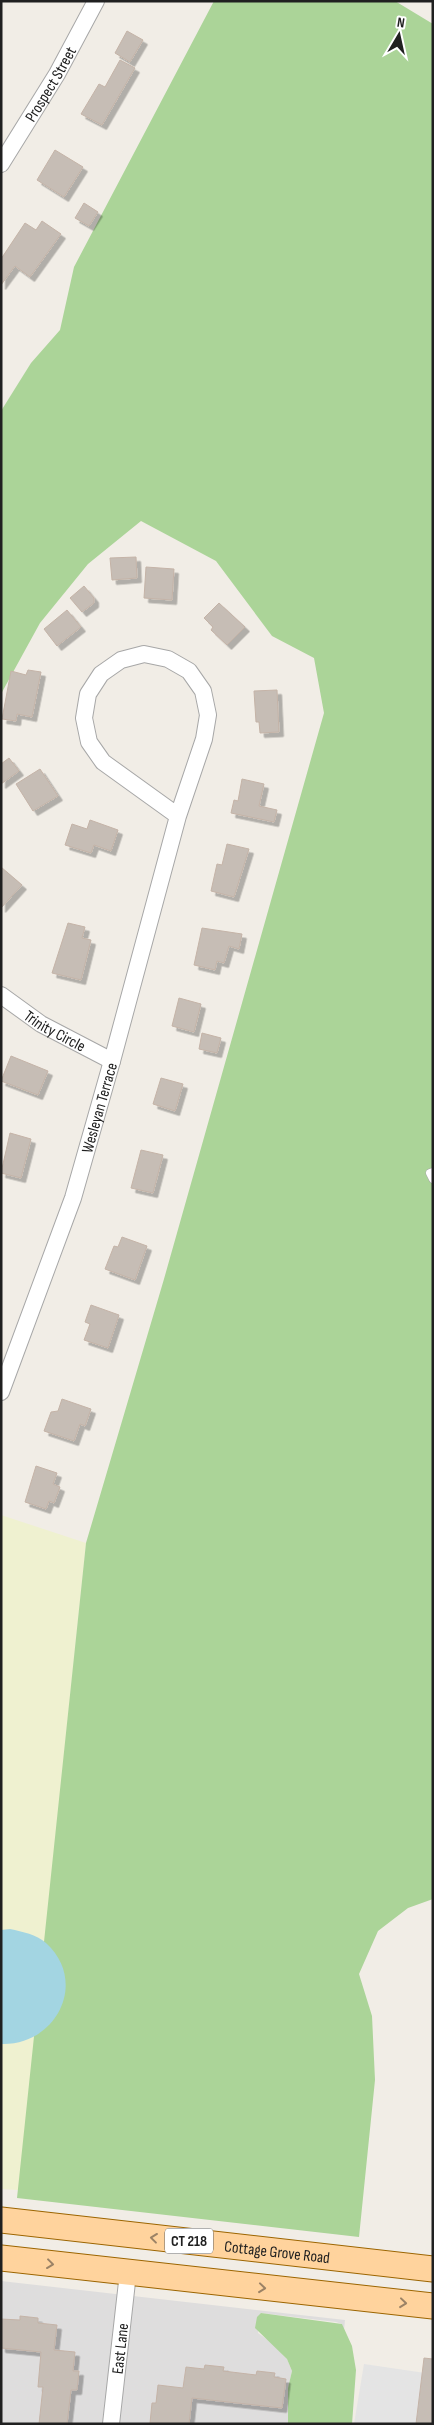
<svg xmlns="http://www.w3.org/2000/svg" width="434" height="2425" font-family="'Sofia Sans Condensed',sans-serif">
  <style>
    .residential { fill: #dedddd }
    .farmland { fill: #eff1d0 }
    .forest { fill: #abd498 }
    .parking { fill: #e4e4e4 }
    .water { fill: #a3d5e2 }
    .building { fill: #c6bdb5; stroke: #c4b3a7; filter: url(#shadow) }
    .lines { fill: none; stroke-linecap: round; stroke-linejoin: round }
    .service-casing { stroke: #a7a7a7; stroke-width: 9 }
    .minor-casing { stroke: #a7a7a7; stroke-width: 18 }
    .primary-casing { stroke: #9c6500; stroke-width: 27 }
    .service { stroke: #fff; stroke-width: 8 }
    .minor { stroke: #fff; stroke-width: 16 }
    .primary { stroke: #ffd39d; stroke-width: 25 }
    .oneway { stroke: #9b8265 }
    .labels { text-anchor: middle; stroke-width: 4; stroke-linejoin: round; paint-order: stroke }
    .shield { fill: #fff; stroke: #636363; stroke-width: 1 }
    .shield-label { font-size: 15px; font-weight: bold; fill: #202020 }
    .street-label { font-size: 16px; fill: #202020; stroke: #fff }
  </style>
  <defs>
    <filter id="shadow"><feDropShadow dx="4.5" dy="4.5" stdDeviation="0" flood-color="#0004"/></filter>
  </defs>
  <rect width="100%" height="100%" fill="#f1ede6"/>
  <!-- residential -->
  <path class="residential" d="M 1,2281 L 345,2320 L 344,2330 L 342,2324 L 336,2322 L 261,2313 L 258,2333 L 272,2343 L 287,2359 L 292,2371 L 288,2388 L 288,2424 L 1,2424 Z"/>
  <!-- farmland -->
  <path class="farmland" d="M 1,1515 L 86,1543 L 19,2190 L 1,2189 Z"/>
  <!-- forest -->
  <path class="forest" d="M 214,1 L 395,1 L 433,24 L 433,1899 L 408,1908 L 378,1931 L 359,1974 L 372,2016 L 375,2080 L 359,2237 L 17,2198 L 86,1543 L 164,1279 L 324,713 L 314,658 L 272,636 L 216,561 L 141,521 L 88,564 L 40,623 L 1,694 L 1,411 L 31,363 L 60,330 L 74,267 Z
    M 261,2313 L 342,2324 L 352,2346 L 356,2370 L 352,2424 L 288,2424 L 288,2388 L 292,2371 L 287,2359 L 255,2328 L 257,2317 Z"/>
  <!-- parking -->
  <path class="parking" d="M 364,2364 L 425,2373 L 418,2424 L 354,2424 Z"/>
  <!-- water -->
  <path class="water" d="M 10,1929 C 23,1932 36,1934 46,1943 C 89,1982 56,2046 1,2044 L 1,1930 Z"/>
  <!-- building -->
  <path class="building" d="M 127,31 L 143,40 L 130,62 L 115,53 Z
    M 120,60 L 135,68 L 102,125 L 81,114 L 99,84 L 105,87 Z
    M 55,150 L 83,167 L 64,197 L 37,180 Z
    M 84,203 L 98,212 L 89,226 L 75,218 Z
    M 42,221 L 61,234 L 30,277 L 15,266 L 1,285 L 1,259 L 25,223 L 36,230 Z
    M 136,557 L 137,578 L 112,580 L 110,558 Z
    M 146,567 L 174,569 L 172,600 L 144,598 Z
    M 84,586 L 94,598 L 94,603 L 82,612 L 70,598 Z
    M 219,603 L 245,627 L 227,645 L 211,630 L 213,627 L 204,618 Z
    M 67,610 L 81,627 L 57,646 L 44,629 Z
    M 28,670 L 41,672 L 32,717 L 17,714 L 16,721 L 2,719 L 11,671 L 26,675 Z
    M 277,690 L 279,732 L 260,733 L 259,722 L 256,722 L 254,691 Z
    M 9,758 L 19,771 L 1,784 L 1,764 Z
    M 40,769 L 58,796 L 33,811 L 16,784 Z
    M 242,779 L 264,784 L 259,806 L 277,810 L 274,822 L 231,813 L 234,800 L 238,801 Z
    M 90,820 L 118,830 L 111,851 L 94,845 L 91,853 L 65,845 L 72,824 L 87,829 Z
    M 227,844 L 249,849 L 234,897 L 211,891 L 217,864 L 222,865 Z
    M 1,867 L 22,885 L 1,908 Z
    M 68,923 L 85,927 L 82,938 L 91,940 L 81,980 L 52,973 Z
    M 202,928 L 242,934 L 239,949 L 229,946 L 224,963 L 217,961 L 215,970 L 194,965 Z
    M 179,998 L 201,1004 L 194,1032 L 172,1026 Z
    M 202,1033 L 221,1038 L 217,1053 L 199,1049 Z
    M 11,1056 L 48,1071 L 38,1095 L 1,1081 Z
    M 161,1078 L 183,1084 L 175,1111 L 153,1104 Z
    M 10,1133 L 31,1139 L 21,1178 L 1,1173 Z
    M 141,1150 L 163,1155 L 153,1193 L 131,1188 Z
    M 122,1237 L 147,1246 L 135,1280 L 105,1269 L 114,1246 L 118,1247 Z
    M 91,1305 L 119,1315 L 108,1348 L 84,1340 L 90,1324 L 85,1322 Z
    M 62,1399 L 91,1409 L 85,1426 L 80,1424 L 74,1441 L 44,1431 L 51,1412 L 58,1411 Z
    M 36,1466 L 57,1473 L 53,1484 L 60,1487 L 54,1503 L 49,1501 L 46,1509 L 25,1502 Z
    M 20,2316 L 38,2318 L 38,2323 L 57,2325 L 54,2350 L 75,2352 L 73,2371 L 79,2371 L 77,2390 L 71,2390 L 67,2424 L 39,2424 L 43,2387 L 38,2387 L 41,2352 L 1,2348 L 1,2319 L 20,2320 Z
    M 424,2358 L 433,2359 L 433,2424 L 416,2424 Z
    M 205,2365 L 224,2367 L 223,2371 L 256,2375 L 257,2371 L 275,2373 L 274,2377 L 286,2379 L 282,2408 L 192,2398 L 189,2424 L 150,2423 L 152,2403 L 156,2403 L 158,2385 L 183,2388 L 186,2367 L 204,2369 Z"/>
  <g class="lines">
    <!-- service casing -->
    <g class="service-casing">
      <path id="service" d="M 433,1172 L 430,1173 L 433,1179"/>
    </g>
    <!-- minor casing -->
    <g class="minor-casing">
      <g id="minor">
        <path id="s1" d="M 1,164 L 57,74 L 96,1"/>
        <path id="s2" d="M 1,995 L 41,1024 L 112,1061"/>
        <path id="s3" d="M 1,1392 L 73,1198 L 112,1061 L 178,816 L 204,739 L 208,715 L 203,691 L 189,671 L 168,659 L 144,654 L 121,660 L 101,674 L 88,694 L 84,718 L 89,742 L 103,762 L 178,816"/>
        <path id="s4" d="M 111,2424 L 128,2273"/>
      </g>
    </g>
    <!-- primary casing -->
    <g class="primary-casing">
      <g id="primary">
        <path id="s5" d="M 1,2220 L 433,2269"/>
        <path d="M 1,2258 L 433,2306"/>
      </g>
    </g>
    <!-- service -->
    <use href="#service" class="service"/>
    <!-- minor -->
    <use href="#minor" class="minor"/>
    <!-- primary -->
    <use href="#primary" class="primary"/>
  </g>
  <!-- one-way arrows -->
  <defs><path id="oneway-chevron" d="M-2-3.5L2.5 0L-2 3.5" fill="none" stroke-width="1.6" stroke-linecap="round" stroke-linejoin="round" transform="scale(1.25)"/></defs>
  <g class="oneway">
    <use href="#oneway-chevron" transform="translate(154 2238) rotate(-173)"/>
    <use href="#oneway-chevron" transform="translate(50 2264) rotate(7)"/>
    <use href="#oneway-chevron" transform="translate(262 2288) rotate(6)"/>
    <use href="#oneway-chevron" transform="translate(403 2303) rotate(6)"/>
  </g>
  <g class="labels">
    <!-- shield labels -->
    <rect class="shield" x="165" y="2228.5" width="48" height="25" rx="4"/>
    <g class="shield-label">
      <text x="189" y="2246">CT 218</text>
    </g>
    <!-- street labels -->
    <g class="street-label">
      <text dy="6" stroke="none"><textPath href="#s1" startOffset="94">Prospect Street</textPath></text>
      <text dy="6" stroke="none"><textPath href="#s2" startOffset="65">Trinity Circle</textPath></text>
      <text dy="6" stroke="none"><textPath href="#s3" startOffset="301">Wesleyan Terrace</textPath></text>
      <text dy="6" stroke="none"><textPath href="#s5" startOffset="278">Cottage Grove Road</textPath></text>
      <text dy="6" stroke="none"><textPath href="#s4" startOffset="76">East Lane</textPath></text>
    </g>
  </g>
  <!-- border -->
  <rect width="434" height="2425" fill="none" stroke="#202020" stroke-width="5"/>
  <!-- north arrow -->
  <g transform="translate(399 35) rotate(9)" stroke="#ffffff" stroke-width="4" paint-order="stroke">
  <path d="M0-4L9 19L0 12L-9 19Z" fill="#202020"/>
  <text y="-8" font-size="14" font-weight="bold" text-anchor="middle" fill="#202020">N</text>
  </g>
</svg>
